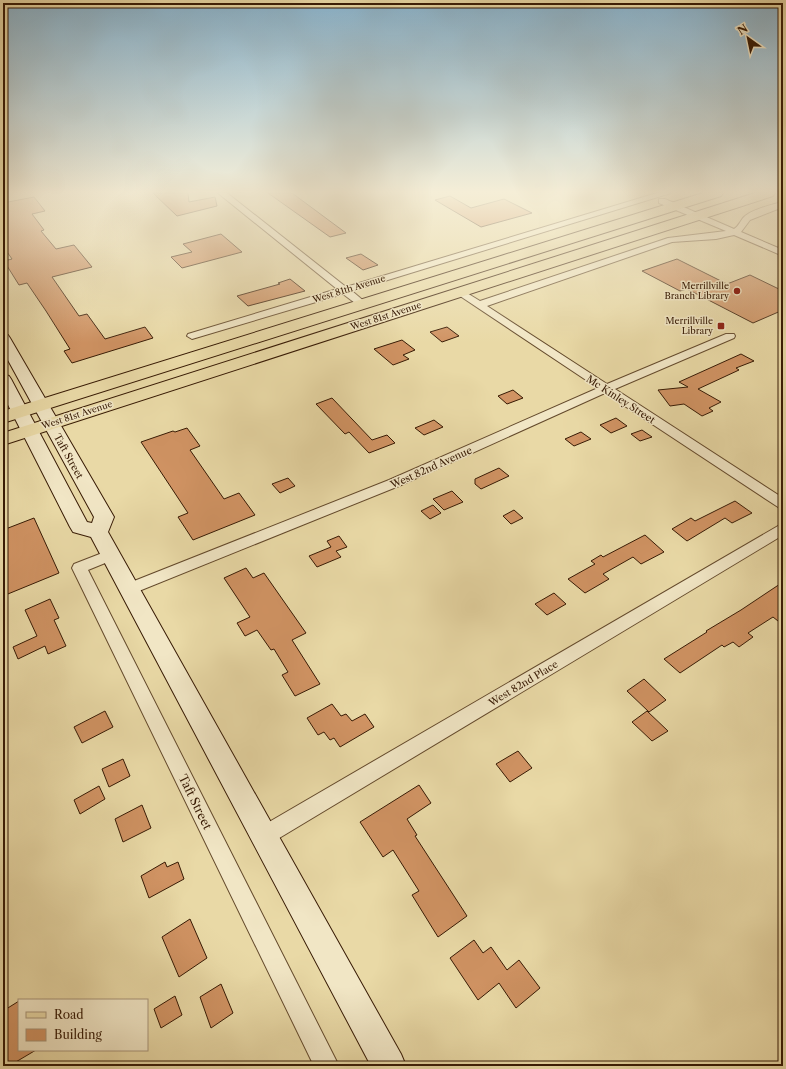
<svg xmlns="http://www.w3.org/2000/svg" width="786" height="1069" font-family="'Libre Caslon Text',serif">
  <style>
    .building { fill: #d09363; stroke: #371a04 }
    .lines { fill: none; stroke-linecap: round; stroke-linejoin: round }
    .minor-casing { stroke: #644a2c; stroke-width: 2 }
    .secondary-casing { stroke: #371a04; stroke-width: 2 }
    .primary-casing { stroke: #371a04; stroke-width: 2 }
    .minor { fill: #f1e6c5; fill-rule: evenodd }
    .secondary { fill: #f1e6c5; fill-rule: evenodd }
    .primary { fill: #e9d9a6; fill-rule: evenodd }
    .poi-dot { fill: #8f2418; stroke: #f1e6c5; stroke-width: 1.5 }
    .labels { text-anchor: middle; stroke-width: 3; stroke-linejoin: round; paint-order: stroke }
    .far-poi-label { font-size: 9px; fill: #371a04; stroke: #f1e6c5; text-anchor: end }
    .far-street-label { font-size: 9px; fill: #371a04; stroke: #f1e6c5 }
    .street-label { font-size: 10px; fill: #371a04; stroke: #f1e6c5 }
    .near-street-label { font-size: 12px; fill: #371a04; stroke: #f1e6c5 }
  </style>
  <rect width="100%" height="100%" fill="#e9d9a6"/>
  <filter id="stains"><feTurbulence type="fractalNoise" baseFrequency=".005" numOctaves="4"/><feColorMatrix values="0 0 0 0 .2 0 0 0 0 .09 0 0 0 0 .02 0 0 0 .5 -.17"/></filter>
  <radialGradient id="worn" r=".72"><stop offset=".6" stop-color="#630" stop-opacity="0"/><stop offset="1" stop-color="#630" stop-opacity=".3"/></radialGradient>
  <!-- building -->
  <path class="building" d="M 153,193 L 188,193 L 189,202 L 215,197 L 217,206 L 177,216 Z
    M 268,193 L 292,193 L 346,233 L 330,237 Z
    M 450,196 L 471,208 L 504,199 L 532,213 L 481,227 L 435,200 Z
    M 34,197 L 45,211 L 32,214 L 44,230 L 41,231 L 56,249 L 74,245 L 92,267 L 52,277 L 79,316 L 87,314 L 105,339 L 145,327 L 153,338 L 72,363 L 64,351 L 70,349 L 46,311 L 27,283 L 19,285 L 4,261 L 12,259 L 3,246 L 3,203 Z
    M 221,234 L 242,252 L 182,268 L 171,257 L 192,252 L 183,244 Z
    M 361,254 L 378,265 L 363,270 L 346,258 Z
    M 677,259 L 727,284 L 750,275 L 783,291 L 783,310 L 753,323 L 687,289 L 680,291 L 642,271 Z
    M 290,279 L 305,291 L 248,306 L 237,296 L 280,284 L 278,283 Z
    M 447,327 L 459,336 L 442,342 L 430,332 Z
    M 402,340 L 415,350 L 403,355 L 409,359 L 393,365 L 374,349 Z
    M 741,354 L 754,361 L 736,368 L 739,370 L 698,389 L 721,402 L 709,408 L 713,411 L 702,416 L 684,404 L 670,406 L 658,390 L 688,387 L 679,382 Z
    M 513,390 L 523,398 L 507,404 L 498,396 Z
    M 332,398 L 372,440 L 387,435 L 395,443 L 369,453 L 349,432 L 345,434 L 316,404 Z
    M 616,418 L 627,426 L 611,433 L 600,425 Z
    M 434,420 L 443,427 L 424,435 L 415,428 Z
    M 187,428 L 200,446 L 190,450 L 224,499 L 239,493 L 255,515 L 193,540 L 178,517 L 188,513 L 141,442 L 173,431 L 175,432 Z
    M 642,430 L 652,437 L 640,441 L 631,434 Z
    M 581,432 L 591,439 L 574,446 L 565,439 Z
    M 499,468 L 509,476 L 481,489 L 475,484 L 475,479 Z
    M 288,478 L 295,486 L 280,493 L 272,484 Z
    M 452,491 L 463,502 L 444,510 L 433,499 Z
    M 735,501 L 752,513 L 732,523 L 725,518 L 687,541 L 672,529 L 691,518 L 695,521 Z
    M 433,505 L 441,513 L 430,519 L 421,511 Z
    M 514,510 L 523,518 L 511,524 L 503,516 Z
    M 34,518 L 59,573 L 3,596 L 3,530 Z
    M 645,535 L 664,552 L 641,564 L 633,557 L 603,574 L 609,579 L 585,593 L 568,579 L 595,564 L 591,561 L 601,555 L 603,557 Z
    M 339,536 L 347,547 L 336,551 L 341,557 L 317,567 L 309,556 L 331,547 L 327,541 Z
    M 246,568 L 253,578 L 264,573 L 306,633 L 292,640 L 320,684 L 295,696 L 282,675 L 288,672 L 274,649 L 271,650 L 257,630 L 245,636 L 237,623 L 250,617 L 224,578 Z
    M 783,582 L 783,625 L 773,617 L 748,633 L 753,637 L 739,647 L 733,642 L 724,647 L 722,645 L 680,673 L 664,659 L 707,632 L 706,631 L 741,610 Z
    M 554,593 L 566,604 L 547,615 L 535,604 Z
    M 50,599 L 59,618 L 54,620 L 66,646 L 48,654 L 45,646 L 18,659 L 13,647 L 37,636 L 25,610 Z
    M 644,679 L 666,700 L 649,712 L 627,691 Z
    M 332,704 L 341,716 L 346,714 L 352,721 L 365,714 L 374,727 L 340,747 L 334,738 L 330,740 L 324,732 L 318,735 L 307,718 Z
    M 105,711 L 113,727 L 82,743 L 74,727 Z
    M 647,711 L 668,731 L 652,741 L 632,722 Z
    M 518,751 L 532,768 L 510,782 L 496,764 Z
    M 123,759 L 130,776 L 109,787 L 102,769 Z
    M 419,785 L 431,803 L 407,819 L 417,835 L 415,836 L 467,916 L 438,937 L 412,895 L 419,891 L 393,850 L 383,857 L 360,822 Z
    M 99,786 L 105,799 L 80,814 L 74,800 Z
    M 142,805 L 151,828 L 123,842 L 115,819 Z
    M 165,862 L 167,867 L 178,862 L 184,879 L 149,898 L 141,876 Z
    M 190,919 L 207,958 L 179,977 L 162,937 Z
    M 474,940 L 483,953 L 491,947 L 507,970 L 519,960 L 540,988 L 516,1008 L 499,983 L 478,1000 L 450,958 Z
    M 221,984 L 233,1013 L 211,1028 L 200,997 Z
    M 175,996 L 182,1015 L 161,1028 L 154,1009 Z
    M 19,1001 L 19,1050 L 36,1050 L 9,1066 L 3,1066 L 3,1011 Z"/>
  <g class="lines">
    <!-- minor casing -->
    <g class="minor-casing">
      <path id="minor" d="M 218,193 L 227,193 L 346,287 L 657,193 L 671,193 L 352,291 L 365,302 L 367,304 L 365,306 L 359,306 L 343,294 L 192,339 L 187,336 L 188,334 L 337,289 Z
        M 659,199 L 665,199 L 734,229 C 739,226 740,221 744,217 C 751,210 773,204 783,202 L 783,207 L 750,220 L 741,232 L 783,250 L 783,256 L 734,235 L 716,239 L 672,242 L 487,306 L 607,384 L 726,334 L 734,334 L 735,336 L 734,338 L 615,389 L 783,498 L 783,509 L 778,507 L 605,393 L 399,486 L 134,593 L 129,595 L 124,593 L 121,589 L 124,585 L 389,480 L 598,388 L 454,292 L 459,289 L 462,290 L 480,301 L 668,238 L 726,231 L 659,203 Z
        M 783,524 L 783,535 L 271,843 L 264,846 L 257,843 L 254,836 L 257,829 L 778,526 Z
        M 110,550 L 115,551 L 117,555 L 115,559 L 88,570 L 339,1066 L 314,1066 L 72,568 L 74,564 Z"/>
    </g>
    <!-- secondary casing -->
    <g class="secondary-casing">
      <path id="secondary" d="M 3,334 L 8,335 L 10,338 L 114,517 L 108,532 L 401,1054 L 406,1066 L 371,1066 L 91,537 L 73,532 L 70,527 L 3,395 L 3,374 L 9,376 L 11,379 L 87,522 L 92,523 L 94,517 L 3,351 Z"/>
    </g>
    <!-- primary casing -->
    <g class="primary-casing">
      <path id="primary" d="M 703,193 L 723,193 L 721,196 L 3,423 L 3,411 Z
        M 755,193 L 775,193 L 773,196 L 3,445 L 3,433 Z"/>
    </g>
    <!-- minor -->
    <use href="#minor" class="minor"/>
    <!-- secondary -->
    <use href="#secondary" class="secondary"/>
    <!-- primary -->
    <use href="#primary" class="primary"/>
  </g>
  <!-- sky -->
  <linearGradient id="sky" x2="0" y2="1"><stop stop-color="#89b6d2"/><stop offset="0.56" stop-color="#f5eed7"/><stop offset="1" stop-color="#f5eed7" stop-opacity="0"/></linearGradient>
  <rect width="786" height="343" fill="url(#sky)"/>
  <!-- markers -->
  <g class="poi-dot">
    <circle cx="737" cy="291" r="4"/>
    <rect x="717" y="322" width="8" height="8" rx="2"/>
  </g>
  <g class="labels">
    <!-- far-poi labels -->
    <g class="far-poi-label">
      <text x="729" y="289">Merrillville<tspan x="729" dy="10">Branch Library</tspan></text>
      <text x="713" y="324">Merrillville<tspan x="713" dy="10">Library</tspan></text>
    </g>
    <!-- far-street labels -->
    <g class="far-street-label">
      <text transform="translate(349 289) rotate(-17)" y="3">West 81th Avenue</text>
      <text transform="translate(386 316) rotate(-18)" y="3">West 81st Avenue</text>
      <text transform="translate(77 415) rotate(-18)" y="3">West 81st Avenue</text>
    </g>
    <!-- street labels -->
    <g class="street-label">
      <text transform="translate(621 399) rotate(33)" y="4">Mc Kinley Street</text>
      <text transform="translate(69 456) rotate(61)" y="4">Taft Street</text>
      <text transform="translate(431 467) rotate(-24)" y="4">West 82nd Avenue</text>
      <text transform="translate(523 683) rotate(-31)" y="4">West 82nd Place</text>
    </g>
    <!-- near-street labels -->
    <g class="near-street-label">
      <text transform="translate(195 802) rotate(64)" y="4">Taft Street</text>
    </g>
  </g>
  <!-- margin -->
  <rect width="786" height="1069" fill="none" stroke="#e9d9a6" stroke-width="16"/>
  <rect x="4" y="4" width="778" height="1061" fill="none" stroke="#371a04" stroke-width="2"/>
  <rect x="8" y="8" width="770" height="1053" fill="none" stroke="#371a04"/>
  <!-- legend -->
  <rect x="18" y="999" width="130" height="52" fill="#f1e6c5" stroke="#a79478"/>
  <rect x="26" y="1012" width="20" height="6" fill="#e9d9a6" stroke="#a79478"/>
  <text x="54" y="1019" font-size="12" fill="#371a04">Road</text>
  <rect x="26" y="1029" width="20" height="12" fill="#d09363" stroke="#a79478"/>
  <text x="54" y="1039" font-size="12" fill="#371a04">Building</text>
  <!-- north arrow -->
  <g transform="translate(748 38) rotate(327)" stroke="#f1e6c5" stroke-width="3" paint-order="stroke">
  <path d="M0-3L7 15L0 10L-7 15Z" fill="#371a04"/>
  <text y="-6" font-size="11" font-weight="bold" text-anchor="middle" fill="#371a04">N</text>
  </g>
  <rect width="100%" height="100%" filter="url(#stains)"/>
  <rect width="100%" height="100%" fill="url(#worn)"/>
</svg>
